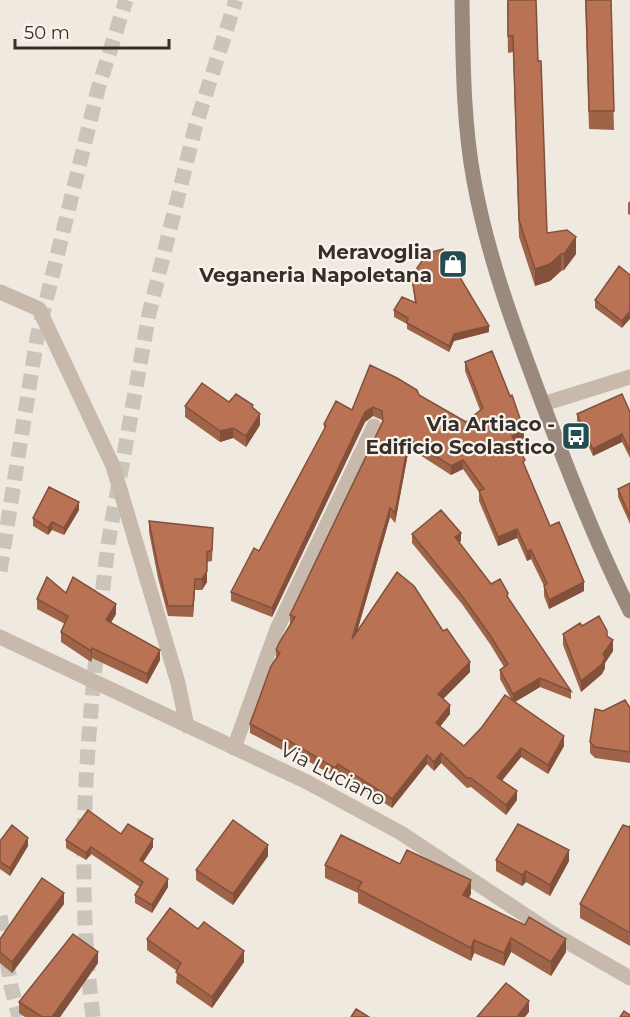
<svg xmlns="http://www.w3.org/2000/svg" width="630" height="1017" font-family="Montserrat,sans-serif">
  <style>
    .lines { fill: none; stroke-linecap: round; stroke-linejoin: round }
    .secondary-tunnel { stroke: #cbc4bb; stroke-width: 15; stroke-dasharray: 15 8; stroke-linecap: butt }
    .street { stroke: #c7baac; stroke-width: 15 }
    .secondary { stroke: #9a8a7d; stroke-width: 15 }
    .wall { fill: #9f6348 }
    .shaded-wall { fill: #82503b }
    .building { fill: #b97354; stroke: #82503b; stroke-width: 1.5 }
    .labels { text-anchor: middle; stroke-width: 4.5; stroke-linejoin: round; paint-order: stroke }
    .poi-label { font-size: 20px; font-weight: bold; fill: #362e2a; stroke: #f8f3eb; text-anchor: end }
    .street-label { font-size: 20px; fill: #362e2a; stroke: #f8f3eb }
  </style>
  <rect width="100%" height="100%" fill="#f0e9df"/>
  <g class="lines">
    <!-- secondary-tunnel -->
    <path class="secondary-tunnel" d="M 0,571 L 37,338 L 98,89 L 126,0
      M 100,613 L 108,544 L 149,314 L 195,128 L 236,0
      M 0,916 L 11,986 L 19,1017
      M 93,1017 C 77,892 84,765 98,640"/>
    <!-- street -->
    <path class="street" d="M 0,292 L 39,309 L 113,466 L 178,683 L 187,726
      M 543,404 L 630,377
      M 0,637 L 307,782 L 401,833 L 555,935 L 630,978
      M 234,748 L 277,629 L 374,426"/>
    <!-- secondary -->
    <path class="secondary" d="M 462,0 C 463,60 463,122 474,181 C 488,258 515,330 542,402 C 569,473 596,543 630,611"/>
  </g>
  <!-- wall -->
  <path class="wall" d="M 507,0 L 538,61 L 547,233 L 576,254 L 564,270 L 561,271 L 550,281 L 535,286 L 519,237 L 513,52 L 508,53 Z
    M 585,0 L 611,0 L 614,130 L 589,129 Z
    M 630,201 L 630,215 L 628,214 L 628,203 Z
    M 417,268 L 489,332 L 454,341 L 449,352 L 407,329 L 407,324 L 394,317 L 394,310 L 415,303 L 412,279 L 418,277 Z
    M 630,275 L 622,328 L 595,308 L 595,300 Z
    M 465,362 L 524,439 L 516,443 L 525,467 L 550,526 L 584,591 L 549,609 L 544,596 L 544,586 L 531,559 L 527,561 L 517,538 L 498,546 L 479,501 L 479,492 L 463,469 L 451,475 L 409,448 L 395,523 L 390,517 L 357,632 L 470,672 L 443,699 L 450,714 L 440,726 L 464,746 L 511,699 L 500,679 L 500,670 L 504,667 L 490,644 L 462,604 L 412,543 L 412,534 L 461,541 L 459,543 L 491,584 L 508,599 L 571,691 L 571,699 L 540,687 L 515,702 L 564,746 L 548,774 L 521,757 L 502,780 L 517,800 L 506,815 L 471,787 L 467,788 L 441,763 L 434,771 L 427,764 L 392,808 L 338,773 L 335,777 L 286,748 L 284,751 L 250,733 L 250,724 L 276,659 L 276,650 L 290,625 L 290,615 L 382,423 L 382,420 L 373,416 L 365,422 L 272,617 L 231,601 L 231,592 L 259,551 L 324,429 L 324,424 L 352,410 L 419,395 L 466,422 L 480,410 L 465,371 Z
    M 229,402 L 253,409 L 260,425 L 246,447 L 233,438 L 220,442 L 185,417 L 185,406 Z
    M 630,412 L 630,458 L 622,442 L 593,456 L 577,421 L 577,414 Z
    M 630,483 L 630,524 L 618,497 L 618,489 Z
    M 79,510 L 64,535 L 52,530 L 48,535 L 33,526 L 33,518 Z
    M 149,521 L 213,539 L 212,561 L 207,562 L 207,582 L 202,590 L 195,590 L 193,617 L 168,616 L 158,578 L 149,532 Z
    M 66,593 L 116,614 L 111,623 L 160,660 L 147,684 L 92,658 L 91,662 L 61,642 L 61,632 L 65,624 L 37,609 L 37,599 Z
    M 582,626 L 607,636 L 613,651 L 605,663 L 605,668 L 602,674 L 581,692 L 563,645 L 563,634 Z
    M 630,708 L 630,763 L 595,758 L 590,753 L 590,742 L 603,711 Z
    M 630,826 L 630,946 L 580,918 L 580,904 Z
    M 121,834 L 153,847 L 143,862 L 168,887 L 152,913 L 135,903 L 135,895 L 140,887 L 91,854 L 86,860 L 66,848 L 66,840 Z
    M 0,841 L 28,846 L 10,876 L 0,869 Z
    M 268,856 L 233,905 L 196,880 L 196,870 Z
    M 496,860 L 569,861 L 550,896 L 526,882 L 522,886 L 496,871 Z
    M 400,864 L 471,894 L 468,898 L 566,952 L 551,976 L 511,952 L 504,966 L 474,953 L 471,961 L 358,903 L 358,893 L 325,878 L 325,865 Z
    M 64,904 L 12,973 L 0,963 L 0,939 Z
    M 147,939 L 244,962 L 212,1008 L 176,983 L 177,971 L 147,950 Z
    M 98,963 L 60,1017 L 25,1017 L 19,1013 L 19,1002 Z"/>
  <!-- shaded-wall -->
  <path class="shaded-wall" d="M 576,237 L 576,254 L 564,270 L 564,254 Z
    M 561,254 L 561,271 L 550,281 L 535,286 L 535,269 Z
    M 630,311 L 630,319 L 622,328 L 622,321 Z
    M 489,326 L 489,332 L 454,341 L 449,352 L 449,346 L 454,334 Z
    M 373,407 L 373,416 L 365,422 L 272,617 L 272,608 L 365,412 Z
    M 260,414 L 260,425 L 246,447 L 246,436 Z
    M 233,428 L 233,438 L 220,442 L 220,431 Z
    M 524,430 L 524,439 L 512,445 L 512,436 Z
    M 622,434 L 622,442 L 593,456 L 593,449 Z
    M 409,439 L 409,448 L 395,523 L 395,513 Z
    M 463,460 L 463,469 L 451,475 L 451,466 Z
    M 79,502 L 79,510 L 64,535 L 64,528 Z
    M 390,508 L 390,517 L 352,649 L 352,639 Z
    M 52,522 L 52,530 L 48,535 L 48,528 Z
    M 517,529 L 517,538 L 498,546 L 498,537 Z
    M 461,533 L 461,541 L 455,546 L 455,537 Z
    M 531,550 L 531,559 L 527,561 L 527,551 Z
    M 207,571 L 207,582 L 202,590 L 202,579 Z
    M 195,579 L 195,590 L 193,617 L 193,606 Z
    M 584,582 L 584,591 L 549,609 L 549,600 Z
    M 116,604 L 116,614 L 106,630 L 106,620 Z
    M 613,640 L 613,651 L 605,663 L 605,668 L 602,674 L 581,692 L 581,681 L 603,654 Z
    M 92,648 L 92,658 L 91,662 L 91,651 Z
    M 160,650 L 160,660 L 147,684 L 147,674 Z
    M 470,662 L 470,672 L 438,704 L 438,694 Z
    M 540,678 L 540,687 L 513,703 L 513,694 Z
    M 450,705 L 450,714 L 436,732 L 436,723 Z
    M 564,736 L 564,746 L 548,774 L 548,765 Z
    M 286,739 L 286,748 L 284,751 L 284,742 Z
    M 521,748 L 521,757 L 497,787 L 497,777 Z
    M 441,753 L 441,763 L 434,771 L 434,762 Z
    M 427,755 L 427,764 L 392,808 L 392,799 Z
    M 338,764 L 338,773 L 335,777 L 335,768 Z
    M 517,791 L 517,800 L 506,815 L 506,805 Z
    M 28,838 L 28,846 L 10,876 L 10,868 Z
    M 153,839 L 153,847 L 140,867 L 140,860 Z
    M 268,845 L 268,856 L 233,905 L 233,894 Z
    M 91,847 L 91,854 L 86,860 L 86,853 Z
    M 569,850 L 569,861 L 550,896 L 550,885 Z
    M 526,871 L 526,882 L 522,886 L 522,875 Z
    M 168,879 L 168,887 L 152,913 L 152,905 Z
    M 471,880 L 471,894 L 463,909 L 463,895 Z
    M 64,893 L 64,904 L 12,973 L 12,962 Z
    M 511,938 L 511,952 L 504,966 L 504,953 Z
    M 566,939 L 566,952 L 551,976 L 551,962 Z
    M 474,940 L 474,953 L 471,961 L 471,948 Z
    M 244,951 L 244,962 L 212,1008 L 212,997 Z
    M 98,952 L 98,963 L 60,1017 L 52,1017 Z
    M 529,1001 L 529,1012 L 525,1017 L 517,1017 Z"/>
  <!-- building -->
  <path class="building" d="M 508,0 L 536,0 L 538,61 L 541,61 L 547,233 L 567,230 L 576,237 L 564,254 L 561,254 L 550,264 L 535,269 L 519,220 L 513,36 L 508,36 Z
    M 586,0 L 611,0 L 614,111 L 589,111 Z
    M 443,249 L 489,326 L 454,334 L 449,346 L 407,323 L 408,318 L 394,310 L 402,297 L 416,303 L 412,279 L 420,277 L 417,268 L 428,253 Z
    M 619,266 L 630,275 L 630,311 L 622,321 L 595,300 Z
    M 492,351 L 510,396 L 512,395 L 524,430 L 512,436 L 525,460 L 523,462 L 550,526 L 559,522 L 584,582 L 549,600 L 544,586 L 547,583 L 531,550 L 527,551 L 517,529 L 498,537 L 479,491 L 484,489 L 463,460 L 451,466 L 409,439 L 395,513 L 390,508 L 352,639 L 397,572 L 414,586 L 443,631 L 447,629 L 470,662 L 438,694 L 450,705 L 436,723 L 464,746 L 482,727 L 505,695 L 564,736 L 548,765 L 521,748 L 497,777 L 517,791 L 506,805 L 471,778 L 467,778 L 441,753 L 434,762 L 427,755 L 392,799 L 338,764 L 335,768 L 286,739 L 284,742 L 250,724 L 271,666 L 280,653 L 276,650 L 279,643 L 295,617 L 290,615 L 383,421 L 382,411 L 373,407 L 365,412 L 272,608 L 231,592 L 254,548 L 259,551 L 326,426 L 324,424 L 336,401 L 352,410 L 370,365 L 397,378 L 417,390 L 419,395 L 466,422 L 483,408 L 465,362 Z
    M 202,383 L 229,402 L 236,394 L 253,405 L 252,407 L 260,414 L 246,436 L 233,428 L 220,431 L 185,406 Z
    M 622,394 L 630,412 L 630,451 L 622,434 L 593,449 L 577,414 Z
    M 630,483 L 630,517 L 618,489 Z
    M 49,487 L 79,502 L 64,528 L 52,522 L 48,528 L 33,518 Z
    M 441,510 L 461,533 L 455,537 L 491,584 L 500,579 L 508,593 L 507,596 L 571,691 L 540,678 L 513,694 L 500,670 L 508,664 L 490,635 L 462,596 L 412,534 Z
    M 149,521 L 213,528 L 212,550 L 207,552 L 207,571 L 202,579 L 195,579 L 193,606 L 168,606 L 158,567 Z
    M 47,577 L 66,593 L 73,577 L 116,604 L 106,620 L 160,650 L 147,674 L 92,648 L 91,651 L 61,632 L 68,616 L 37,599 Z
    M 599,616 L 607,631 L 607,636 L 613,640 L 603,654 L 605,657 L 602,664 L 581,681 L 563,634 L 580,623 L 582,626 Z
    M 625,700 L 630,708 L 630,752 L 595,747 L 590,742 L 595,709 L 603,711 Z
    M 88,810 L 121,834 L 128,824 L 153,839 L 140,860 L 168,879 L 152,905 L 135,895 L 143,882 L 91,847 L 86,853 L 66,840 Z
    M 233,820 L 268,845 L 233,894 L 196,870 Z
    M 518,824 L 569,850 L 550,885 L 526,871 L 522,875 L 496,860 Z
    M 12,825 L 28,838 L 10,868 L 0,862 L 0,841 Z
    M 623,825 L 629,827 L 630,826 L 630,933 L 580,904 Z
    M 341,835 L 400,864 L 407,850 L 471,880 L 463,895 L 525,925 L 529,917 L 566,939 L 551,962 L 511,938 L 504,953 L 474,940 L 471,948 L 358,889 L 362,882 L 325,865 Z
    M 42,878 L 64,893 L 12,962 L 0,952 L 0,939 Z
    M 170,908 L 198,929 L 204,922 L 244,951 L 212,997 L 176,972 L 181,963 L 147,939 Z
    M 73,934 L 98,952 L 52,1017 L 42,1017 L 19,1002 Z
    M 506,983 L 529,1001 L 517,1017 L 477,1017 Z
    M 356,1009 L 369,1017 L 351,1017 Z
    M 624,1011 L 630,1015 L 630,1017 L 620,1017 Z"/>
  <!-- icons -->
  <defs>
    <g id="shop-square" transform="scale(1.5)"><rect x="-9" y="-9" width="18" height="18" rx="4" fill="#244d53" stroke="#f8f3eb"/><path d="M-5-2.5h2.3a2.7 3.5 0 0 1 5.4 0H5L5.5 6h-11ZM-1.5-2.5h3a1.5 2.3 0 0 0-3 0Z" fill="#fff"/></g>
    <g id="bus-square" transform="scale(1.5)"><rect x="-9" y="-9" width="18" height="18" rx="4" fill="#244d53" stroke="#f8f3eb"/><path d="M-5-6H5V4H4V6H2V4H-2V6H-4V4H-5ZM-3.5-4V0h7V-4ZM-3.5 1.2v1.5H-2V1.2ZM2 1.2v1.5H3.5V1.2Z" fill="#fff"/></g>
  </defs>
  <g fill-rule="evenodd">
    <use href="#shop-square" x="453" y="264"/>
    <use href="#bus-square" x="576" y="436"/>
  </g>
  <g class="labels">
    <!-- poi labels -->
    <g class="poi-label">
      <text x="432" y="259">Meravoglia<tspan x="432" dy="23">Veganeria Napoletana</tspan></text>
      <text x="555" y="431">Via Artiaco -<tspan x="555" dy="23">Edificio Scolastico</tspan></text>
    </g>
    <!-- street labels -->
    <g class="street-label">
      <text transform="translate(333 774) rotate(27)" y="7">Via Luciano</text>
    </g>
  </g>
  <!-- scale -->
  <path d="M15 39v9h154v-9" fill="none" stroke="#362e2a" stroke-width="3"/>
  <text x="24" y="39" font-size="18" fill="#362e2a" stroke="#f8f3eb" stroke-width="4.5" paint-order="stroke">50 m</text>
</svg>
